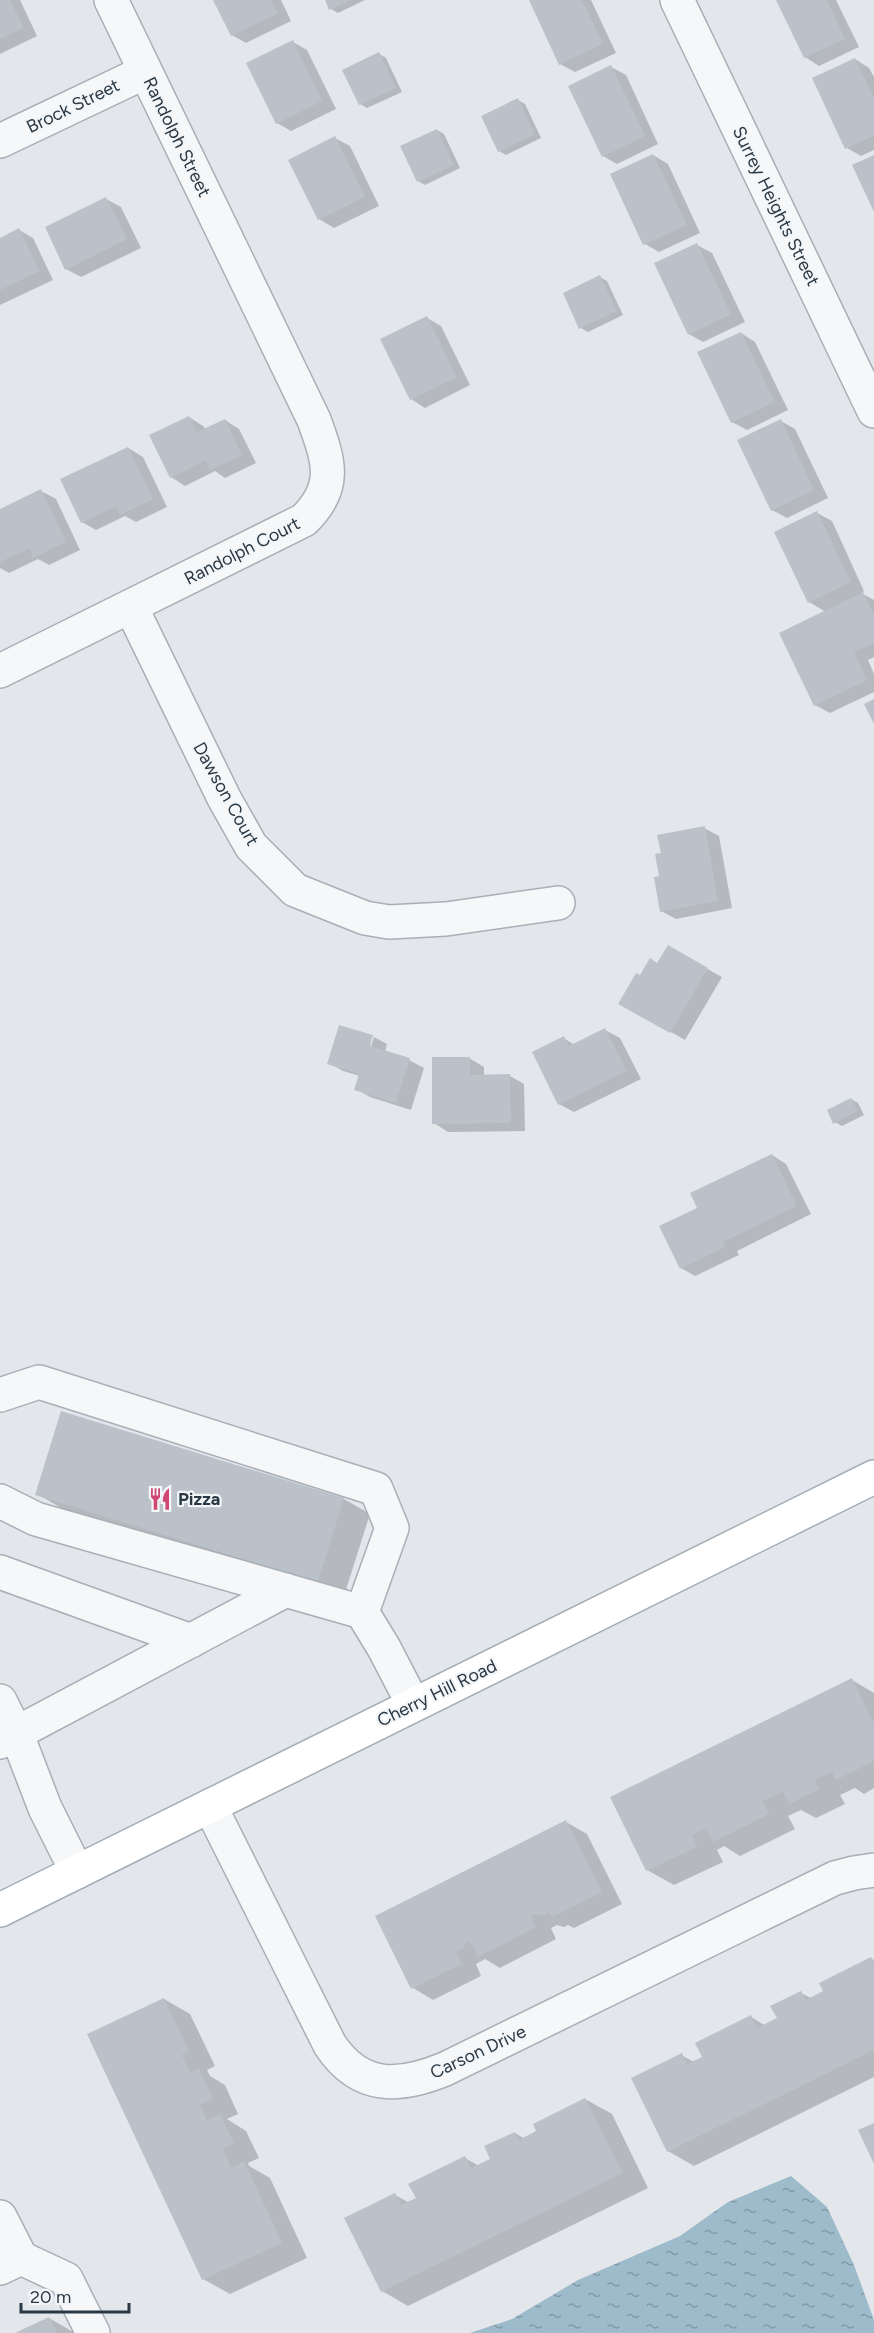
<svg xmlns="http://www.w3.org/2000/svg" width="874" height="2333" font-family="Figtree,sans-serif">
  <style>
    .water { fill: url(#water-ripples) }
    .shadow { fill: #0003; fill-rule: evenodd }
    .building { fill: #bac1c9 }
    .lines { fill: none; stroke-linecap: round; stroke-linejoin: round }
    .minor-casing { stroke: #a8afb6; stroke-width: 36 }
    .major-casing { stroke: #a2aeb7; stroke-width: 36 }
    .minor { stroke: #f6f7f9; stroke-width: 33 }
    .major { stroke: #fff; stroke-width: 33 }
    .labels { text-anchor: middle; stroke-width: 4.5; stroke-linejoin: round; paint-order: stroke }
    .street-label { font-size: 18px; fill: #2a3844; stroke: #f3f6f8 }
    .poi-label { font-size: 18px; font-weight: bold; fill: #2a3844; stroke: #f3f6f8; text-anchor: start }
  </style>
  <defs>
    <pattern id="water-ripples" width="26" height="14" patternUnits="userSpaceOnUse" patternTransform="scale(1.5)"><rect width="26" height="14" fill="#9ebbcb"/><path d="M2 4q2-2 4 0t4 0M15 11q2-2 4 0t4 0" fill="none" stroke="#8199a6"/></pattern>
  </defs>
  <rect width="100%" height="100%" fill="#e3e7eb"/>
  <!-- water -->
  <path class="water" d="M 791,2176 L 827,2207 L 854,2265 L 874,2320 L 874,2333 L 470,2333 L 512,2319 L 578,2280 L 680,2236 L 728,2202 Z"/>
  <!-- shadow -->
  <path class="shadow" d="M 0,0 L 20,0 L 37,36 L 0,54 Z
    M 215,0 L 281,0 L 291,21 L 246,43 L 232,35 Z
    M 326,0 L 365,0 L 338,13 L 331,9 Z
    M 530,0 L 591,0 L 616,53 L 575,72 L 560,64 Z
    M 778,0 L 836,0 L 859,47 L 819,66 L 805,57 Z
    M 293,42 L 307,50 L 336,109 L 291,131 L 277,123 Z
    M 379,54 L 386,58 L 402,92 L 367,108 L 360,104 Z
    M 855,59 L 869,68 L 874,77 L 874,150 L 861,156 L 847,148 Z
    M 611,67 L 626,75 L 658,144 L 617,164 L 603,156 Z
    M 518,100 L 525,104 L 541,138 L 506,155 L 499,151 Z
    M 437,130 L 444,134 L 460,168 L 425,185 L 418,181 Z
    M 335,138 L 350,146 L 379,206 L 334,228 L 319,219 Z
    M 653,155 L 668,164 L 700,233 L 659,252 L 645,244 Z
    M 106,199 L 121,207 L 141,248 L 81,277 L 66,269 Z
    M 19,230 L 33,238 L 53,280 L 0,305 L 0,239 Z
    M 697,245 L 712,253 L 745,322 L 703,342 L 689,334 Z
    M 600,277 L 607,281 L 623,315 L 588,332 L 581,328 Z
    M 427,318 L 441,326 L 470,385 L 425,408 L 411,399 Z
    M 741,333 L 755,342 L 788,410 L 747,430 L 732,422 Z
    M 189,417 L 203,426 L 206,430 L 225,420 L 239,429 L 256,463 L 225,478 L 215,471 L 185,486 L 171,477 Z
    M 781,421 L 795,429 L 828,498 L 787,518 L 772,510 Z
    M 128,448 L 143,457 L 167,507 L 136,522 L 125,516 L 96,530 L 82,522 Z
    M 41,491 L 56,499 L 80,550 L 49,565 L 38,559 L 9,573 L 0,568 L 0,511 Z
    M 817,513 L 832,521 L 864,591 L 861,593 L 874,600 L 874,657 L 868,660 L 874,674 L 874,692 L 830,713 L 815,705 L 826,612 L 809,602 Z
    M 704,828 L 719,836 L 732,908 L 676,919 L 661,911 L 661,877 Z
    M 668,947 L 722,977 L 685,1040 L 620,1003 L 641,977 L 658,965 Z
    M 605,1030 L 620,1038 L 641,1079 L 574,1112 L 559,1104 L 563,1038 L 575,1045 Z
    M 372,1036 L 387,1044 L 385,1052 L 409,1060 L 424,1068 L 411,1110 L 370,1097 L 356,1089 L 360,1076 L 343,1071 L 329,1063 ZM 371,1037 L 374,1037 L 369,1053 Z
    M 469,1058 L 484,1067 L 484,1076 L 510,1076 L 524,1084 L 525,1131 L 448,1132 L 434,1123 Z
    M 851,1099 L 858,1103 L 864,1115 L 842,1126 L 835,1122 Z
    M 772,1155 L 786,1164 L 811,1214 L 737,1251 L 739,1255 L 695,1276 L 681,1268 L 699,1209 Z
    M 37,1494 L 344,1499 L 370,1514 L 344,1596 L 63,1509 Z
    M 852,1680 L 874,1693 L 874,1788 L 864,1794 L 855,1788 L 840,1795 L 845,1804 L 816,1818 L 801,1810 L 788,1816 L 795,1829 L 740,1856 L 724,1846 L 717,1850 L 723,1862 L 674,1885 L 647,1870 L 612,1798 Z
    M 566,1822 L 587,1834 L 622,1904 L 574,1928 L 568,1925 L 564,1927 L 557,1925 L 551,1928 L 556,1939 L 500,1968 L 485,1959 L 476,1964 L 481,1976 L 433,2000 L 413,1988 Z
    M 871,1959 L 874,1960 L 874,2077 L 694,2166 L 668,2151 L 681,2055 L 694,2062 L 704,2058 L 751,2017 L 766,2026 L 779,2019 L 801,1993 L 811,1998 L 825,1992 Z
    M 164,1999 L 190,2014 L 215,2066 L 207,2070 L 210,2076 L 225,2085 L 238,2114 L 227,2119 L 246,2131 L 259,2158 L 248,2163 L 249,2166 L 270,2178 L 307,2258 L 230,2294 L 203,2279 Z
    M 585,2099 L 612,2114 L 648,2188 L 408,2306 L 382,2291 L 395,2195 L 408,2202 L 418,2198 L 465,2158 L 479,2166 L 492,2160 L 515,2133 L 525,2139 Z
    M 49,2318 L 75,2333 L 19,2333 Z"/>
  <!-- building -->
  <path class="building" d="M 0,0 L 10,0 L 24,28 L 0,39 Z
    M 213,0 L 271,0 L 278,13 L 231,36 Z
    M 325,0 L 351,0 L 329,10 Z
    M 529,0 L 582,0 L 603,44 L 559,65 Z
    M 776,0 L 827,0 L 845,39 L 804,58 Z
    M 293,40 L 322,101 L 276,124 L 246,63 Z
    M 379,52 L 396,88 L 359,105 L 342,70 Z
    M 855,58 L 874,98 L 874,136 L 845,149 L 812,78 Z
    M 611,65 L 645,136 L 602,157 L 568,86 Z
    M 518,98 L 535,134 L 498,152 L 481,116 Z
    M 437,129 L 454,165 L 417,182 L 400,146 Z
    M 335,136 L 365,197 L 318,220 L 288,160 Z
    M 653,154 L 687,225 L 643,245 L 610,174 Z
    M 874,155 L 874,212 L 852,165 Z
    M 106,197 L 127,239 L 65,270 L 45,227 Z
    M 19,228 L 40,271 L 0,290 L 0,238 Z
    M 697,243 L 731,314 L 688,335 L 654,263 Z
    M 600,275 L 617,311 L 579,329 L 563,293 Z
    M 427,316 L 457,377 L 410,400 L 380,339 Z
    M 741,332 L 775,402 L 731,423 L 697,352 Z
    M 189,416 L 197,432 L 225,419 L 242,455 L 210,470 L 205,461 L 170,478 L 149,435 Z
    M 781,419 L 814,490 L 771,511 L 737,440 Z
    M 128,447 L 153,499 L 120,515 L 116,506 L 81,523 L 60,479 Z
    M 41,489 L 66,542 L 33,558 L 29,549 L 0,562 L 0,509 Z
    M 817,511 L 851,582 L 808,603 L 774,532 Z
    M 863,592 L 874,615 L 874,643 L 854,652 L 867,680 L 814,706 L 779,633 Z
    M 874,699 L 874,724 L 864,704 Z
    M 705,826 L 718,901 L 660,912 L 654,877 L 659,876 L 655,854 L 661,853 L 657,835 Z
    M 668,945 L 708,968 L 670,1033 L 618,1004 L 636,973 L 640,975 L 650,958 L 657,963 Z
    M 339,1025 L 373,1035 L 370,1046 L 410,1058 L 396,1103 L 354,1090 L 359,1074 L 327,1064 Z
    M 605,1028 L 627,1071 L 558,1105 L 532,1052 L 564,1036 L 569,1046 Z
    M 432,1057 L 470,1057 L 470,1075 L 510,1074 L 511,1123 L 432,1124 Z
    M 851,1098 L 858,1111 L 833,1124 L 827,1110 Z
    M 772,1154 L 797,1206 L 723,1242 L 725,1247 L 680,1269 L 659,1226 L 697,1208 L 690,1193 Z
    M 61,1411 L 344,1498 L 318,1582 L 35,1495 Z
    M 852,1678 L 874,1723 L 874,1761 L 836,1780 L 832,1772 L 815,1780 L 819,1789 L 789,1804 L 783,1792 L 763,1801 L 769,1814 L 713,1842 L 706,1828 L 692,1835 L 697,1847 L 646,1871 L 610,1797 Z
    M 566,1820 L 602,1892 L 552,1917 L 549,1912 L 543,1916 L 535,1914 L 531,1916 L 536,1927 L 478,1957 L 470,1941 L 465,1944 L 463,1948 L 456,1952 L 462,1964 L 411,1989 L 375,1916 Z
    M 871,1957 L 874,1962 L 874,2050 L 667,2152 L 631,2078 L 682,2053 L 687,2064 L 702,2057 L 695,2043 L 751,2015 L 757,2028 L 777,2018 L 770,2006 L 801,1991 L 806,2000 L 823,1991 L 819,1983 Z
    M 164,1998 L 189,2051 L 182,2055 L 190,2073 L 199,2068 L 213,2099 L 200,2105 L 207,2120 L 220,2114 L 234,2143 L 223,2148 L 231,2168 L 244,2161 L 282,2243 L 202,2280 L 87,2034 Z
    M 585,2098 L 623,2173 L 381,2292 L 344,2218 L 395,2193 L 401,2205 L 416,2198 L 408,2184 L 465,2156 L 471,2168 L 490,2159 L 484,2146 L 515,2132 L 519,2140 L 536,2131 L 533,2124 Z
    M 874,2123 L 874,2164 L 858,2130 Z
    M 49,2317 L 57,2333 L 15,2333 Z"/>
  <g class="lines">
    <!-- minor casing -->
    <g class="minor-casing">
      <path id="minor" d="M 677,0 L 874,411
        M 0,141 L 145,72
        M 131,607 L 224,798 L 251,846 L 295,890 L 365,918 L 389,922 L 446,919 L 558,903
        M 0,671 L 304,520 C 338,487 329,461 314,420 L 111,0
        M 0,1395 L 39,1382 L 376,1489 L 392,1528 L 362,1612
        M 0,1501 L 36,1519 L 362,1612 L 384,1648 L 413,1704
        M 0,1572 L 191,1641
        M 0,1701 L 17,1735 L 45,1808 L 77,1872
        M 0,1742 L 286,1590
        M 210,1806 L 330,2045 C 360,2090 399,2088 445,2069 L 835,1878 L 854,1873 L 874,1870
        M 0,2217 L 21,2258 L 0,2268
        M 21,2258 L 66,2279 L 93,2333"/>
    </g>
    <!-- major casing -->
    <g class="major-casing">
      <path id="major" d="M 0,1910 L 874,1477"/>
    </g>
    <!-- minor -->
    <use href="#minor" class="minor"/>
    <!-- major -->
    <use href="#major" class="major"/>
  </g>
  <!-- icons -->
  <defs>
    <g id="restaurant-bare" transform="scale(1.8)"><path d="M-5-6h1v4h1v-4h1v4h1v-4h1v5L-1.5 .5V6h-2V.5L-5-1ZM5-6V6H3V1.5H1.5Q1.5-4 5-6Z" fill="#d04872" stroke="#f3f6f8" stroke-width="2.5" paint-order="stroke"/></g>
  </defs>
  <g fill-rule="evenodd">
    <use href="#restaurant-bare" x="160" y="1499"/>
  </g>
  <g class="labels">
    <!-- street labels -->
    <g class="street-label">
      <text transform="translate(73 106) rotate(-26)" y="6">Brock Street</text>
      <text transform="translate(177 137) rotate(64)" y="6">Randolph Street</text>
      <text transform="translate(776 206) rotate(64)" y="6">Surrey Heights Street</text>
      <text transform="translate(242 551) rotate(-27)" y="6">Randolph Court</text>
      <text transform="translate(226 794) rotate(61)" y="6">Dawson Court</text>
      <text transform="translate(437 1693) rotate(-26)" y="6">Cherry Hill Road</text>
      <text transform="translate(478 2052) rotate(-25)" y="6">Carson Drive</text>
    </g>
    <!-- poi labels -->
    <g class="poi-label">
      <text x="178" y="1505">Pizza</text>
    </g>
  </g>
  <!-- scale -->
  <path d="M21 2303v9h108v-9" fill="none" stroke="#2a3844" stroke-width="3"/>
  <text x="30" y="2303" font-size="18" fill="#2a3844" stroke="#f3f6f8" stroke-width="4.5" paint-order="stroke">20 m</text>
</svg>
